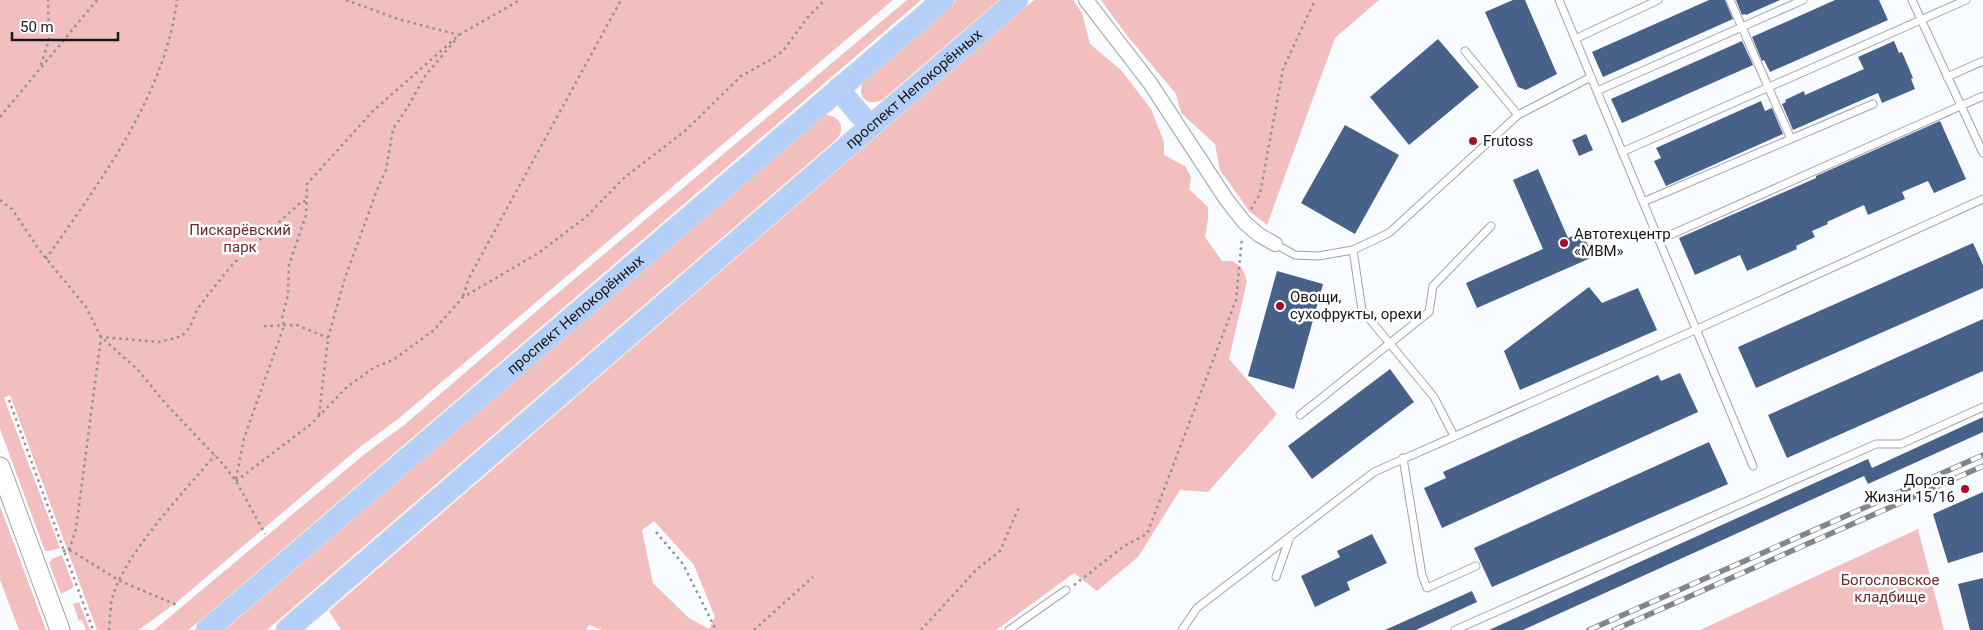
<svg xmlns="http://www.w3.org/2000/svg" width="1983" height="630" font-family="Roboto,sans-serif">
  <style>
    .green { fill: #f3bfbe; fill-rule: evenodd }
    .building { fill: #476189 }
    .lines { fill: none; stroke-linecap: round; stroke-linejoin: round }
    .lane-casing { stroke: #a2a4a8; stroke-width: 9 }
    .street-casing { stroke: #a2a4a8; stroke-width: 16 }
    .secondary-casing { stroke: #a2a4a8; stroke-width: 21 }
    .primary-casing { stroke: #d5d5d6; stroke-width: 23 }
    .path { stroke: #909295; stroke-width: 2.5; stroke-dasharray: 2.5 4; stroke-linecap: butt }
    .lane { stroke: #fff; stroke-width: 7 }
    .street { stroke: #fff; stroke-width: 14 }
    .secondary { stroke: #fff; stroke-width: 19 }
    .primary { stroke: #b5d0f8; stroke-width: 21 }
    .rail-casing { stroke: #838588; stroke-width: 5.5 }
    .rail { stroke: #fff; stroke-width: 4; stroke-dasharray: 11; stroke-linecap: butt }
    .poi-dot { fill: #a60c2a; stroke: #fff; stroke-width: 2 }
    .labels { text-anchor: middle; stroke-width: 5; stroke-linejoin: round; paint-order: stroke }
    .street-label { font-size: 15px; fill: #17181a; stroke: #fff }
    .poi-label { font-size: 15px; fill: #17181a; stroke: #fff; text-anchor: start }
    .park-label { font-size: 15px; fill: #6f272b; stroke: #fff }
  </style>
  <rect width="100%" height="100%" fill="#f8fbff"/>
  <!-- green -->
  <path class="green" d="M 0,0 L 893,0 L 398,419 L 360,447 L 177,602 L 147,624 L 138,630 L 97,630 L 10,395 L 4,398 L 60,548 L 49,551 L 45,551 L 0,429 Z
    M 907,0 L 921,0 L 202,619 L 188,630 L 154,630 L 366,453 L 403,426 L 553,297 Z
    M 956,0 L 999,0 L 882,100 C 865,108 855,94 865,79 Z
    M 1034,0 L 1073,0 L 1082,13 L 1090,44 L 1121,70 L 1151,109 L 1164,142 L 1164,155 L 1185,166 L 1191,177 L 1189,189 L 1208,207 L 1208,218 L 1205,237 L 1222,261 L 1233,261 L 1242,268 L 1247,281 L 1229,359 L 1277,414 L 1208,492 L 1180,490 L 1138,557 L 1097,591 L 1074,573 L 996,630 L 602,630 L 589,625 L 586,630 L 341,630 L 329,611 ZM 654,521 L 694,565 L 715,617 L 709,629 L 689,618 L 653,583 L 642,530 Z
    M 1101,0 L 1379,0 L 1335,38 L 1267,225 L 1249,211 L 1220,170 L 1215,144 L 1181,113 L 1176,94 L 1125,33 Z
    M 826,115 C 840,116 845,127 838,138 L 267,630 L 225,630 L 819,118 Z
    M 0,506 L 46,630 L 19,630 L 0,580 Z
    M 1918,529 L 1944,630 L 1700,630 Z
    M 62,555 L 74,587 L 61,594 L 49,563 L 52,559 Z
    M 79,602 L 90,630 L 86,630 L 82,620 L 79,621 L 73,604 Z"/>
  <!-- building -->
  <path class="building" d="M 1513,0 L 1525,0 L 1557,74 L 1526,90 L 1518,87 L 1485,12 Z
    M 1709,0 L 1725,0 L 1733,19 L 1603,77 L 1592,52 Z
    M 1736,0 L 1780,0 L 1746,15 L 1745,14 L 1742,15 Z
    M 1835,0 L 1879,0 L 1888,20 L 1770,72 L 1764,60 L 1762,61 L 1752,37 Z
    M 1438,39 L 1479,87 L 1409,145 L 1370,97 Z
    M 1742,41 L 1753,65 L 1622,123 L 1611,99 Z
    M 1894,41 L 1899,53 L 1902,52 L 1913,78 L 1911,79 L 1915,89 L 1882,103 L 1878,93 L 1793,130 L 1782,104 L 1786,102 L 1785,100 L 1804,91 L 1805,95 L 1864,69 L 1858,57 Z
    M 1761,101 L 1765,111 L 1772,108 L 1783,134 L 1666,186 L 1654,161 L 1661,158 L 1656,148 Z
    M 1940,121 L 1966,179 L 1934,193 L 1928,181 L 1902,192 L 1905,199 L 1868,215 L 1864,205 L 1827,222 L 1828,224 L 1812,231 L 1815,237 L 1796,246 L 1797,249 L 1747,271 L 1740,255 L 1695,275 L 1679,238 L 1816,178 L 1816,176 Z
    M 1345,125 L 1399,155 L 1355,234 L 1301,203 Z
    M 1586,134 L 1593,150 L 1579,156 L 1572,140 Z
    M 1538,169 L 1568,238 L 1582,232 L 1593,257 L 1477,308 L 1466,283 L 1543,249 L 1513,180 Z
    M 1973,243 L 1983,265 L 1983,288 L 1756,388 L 1738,347 Z
    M 1277,271 L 1323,284 L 1294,389 L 1248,376 Z
    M 1589,287 L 1602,303 L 1638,288 L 1657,330 L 1520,390 L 1504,351 Z
    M 1983,319 L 1983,371 L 1787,458 L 1768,415 Z
    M 1390,369 L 1414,402 L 1312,479 L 1288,446 Z
    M 1680,373 L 1698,412 L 1442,528 L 1424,488 L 1446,478 L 1443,472 L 1658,375 L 1661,381 Z
    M 1983,417 L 1983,432 L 1868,484 L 1864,476 L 1523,630 L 1489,630 L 1868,459 L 1872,468 Z
    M 1709,442 L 1728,484 L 1492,587 L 1474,548 Z
    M 1983,492 L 1983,552 L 1948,563 L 1933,514 Z
    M 1372,534 L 1387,563 L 1347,582 L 1350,590 L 1315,607 L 1301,576 L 1340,557 L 1337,551 Z
    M 1983,578 L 1983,630 L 1970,630 L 1958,584 Z
    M 1472,591 L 1477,602 L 1416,630 L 1385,630 Z"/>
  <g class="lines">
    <!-- lane casing -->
    <g class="lane-casing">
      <path id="lane" d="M 1559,0 L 1753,466
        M 1730,0 L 1791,139
        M 1912,0 L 1983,153
        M 1575,39 L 1658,0
        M 1465,51 L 1518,115
        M 1947,77 L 1983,61
        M 1597,91 L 1803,0
        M 1622,152 L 1966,0
        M 1643,202 L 1873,104
        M 1659,240 L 1983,96
        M 1275,244 L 1295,255 L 1318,256 L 1353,250 L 1389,233 L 1518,115 L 1591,77
        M 1353,250 L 1362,310 L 1434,397 L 1454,436
        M 1300,415 L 1429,312 L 1433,286 L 1491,226
        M 1403,458 L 1422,575 L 1427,588 L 1476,566
        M 1276,577 L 1290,537
        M 1009,630 L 1066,590
        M 1182,630 L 1197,608 L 1374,472 L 1695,330 L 1983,199
        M 1455,630 L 1876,444 L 1901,444 L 1983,407"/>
    </g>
    <!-- street casing -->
    <g class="street-casing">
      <path id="street" d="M 1086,0 L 1150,83 L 1226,199 L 1244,222 L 1259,235 L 1275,244"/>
    </g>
    <!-- secondary casing -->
    <g class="secondary-casing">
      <path id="secondary" d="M 0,467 L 60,630"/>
    </g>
    <!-- primary casing -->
    <g class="primary-casing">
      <g id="primary">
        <path d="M 838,89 L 870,126"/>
        <path id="s1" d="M 207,630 L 943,0"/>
        <path id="s2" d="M 287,630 L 1017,0"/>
      </g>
    </g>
    <!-- path -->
    <path class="path" d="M 346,0 L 398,19 L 459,35
      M 41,65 L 49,40 L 48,0
      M 0,117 L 97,0
      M 0,200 L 12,209 L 40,251 L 86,307 L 101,337 L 138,370 L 165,403 L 222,463 L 236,481 L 265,534
      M 1251,209 L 1260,194 L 1283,69 L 1315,0
      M 46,259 C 100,181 165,96 177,0
      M 463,296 L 469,278 L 493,234 L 621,0
      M 264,326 L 297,325 L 328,338
      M 9,400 L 93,630
      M 319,415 L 328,338 L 345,278 L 377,190 L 386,170 L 393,129 L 409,105 L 425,76 L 457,38
      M 236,479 L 244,438 L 284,326 L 282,318 L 288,295 L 289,265 L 306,215 L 307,184 L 373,111 L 459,35 L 520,0
      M 236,481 L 311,424 L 347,387 L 375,367 L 393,360 L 434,330 L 462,298 L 540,252 L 586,217 L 625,177 L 685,131 L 741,76 L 770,60 L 783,51 L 807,18 L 825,0
      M 656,532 L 683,564 L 716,630
      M 69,550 L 76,529 L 101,337 L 160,342 L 182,336 L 190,327 L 197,310 L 207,296 L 233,264 L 299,204 L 303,201 L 307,202
      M 63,551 L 69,550 L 75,553 L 120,581 L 179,606
      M 1074,585 L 1124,546 L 1147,534 L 1236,300 L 1242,238
      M 109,630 C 110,620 110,609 112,599 C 123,555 185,491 215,455
      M 754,630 L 813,577
      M 921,630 L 977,569 L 1000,551 L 1020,505"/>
    <!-- lane -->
    <use href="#lane" class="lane"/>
    <!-- street -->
    <use href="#street" class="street"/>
    <!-- secondary -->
    <use href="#secondary" class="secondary"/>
    <!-- primary -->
    <use href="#primary" class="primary"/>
    <!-- rail casing -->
    <g class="rail-casing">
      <path id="rail" d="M 1589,630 L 1983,455
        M 1614,630 L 1983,466"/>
    </g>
    <!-- rail -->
    <use href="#rail" class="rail"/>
  </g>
  <!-- markers -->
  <g class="poi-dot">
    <circle cx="1473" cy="141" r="5"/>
    <circle cx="1564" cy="243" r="5"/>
    <circle cx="1280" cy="306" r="5"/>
    <circle cx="1965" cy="489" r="5"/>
  </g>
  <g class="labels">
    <!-- street labels -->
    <g class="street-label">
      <text dy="5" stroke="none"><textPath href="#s2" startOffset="828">проспект Непокорённых</textPath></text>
      <text dy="5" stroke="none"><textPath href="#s1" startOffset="485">проспект Непокорённых</textPath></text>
    </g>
    <!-- poi labels -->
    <g class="poi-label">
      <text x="1483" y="146">Frutoss</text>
      <text x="1574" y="239">Автотехцентр<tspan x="1574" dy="17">«МВМ»</tspan></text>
      <text x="1290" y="302">Овощи,<tspan x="1290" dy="17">сухофрукты, орехи</tspan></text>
      <text x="1955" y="485" text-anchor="end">Дорога<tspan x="1955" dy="17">Жизни 15/16</tspan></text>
    </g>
    <!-- park labels -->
    <g class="park-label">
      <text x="240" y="235">Пискарёвский<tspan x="240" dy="17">парк</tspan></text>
      <text x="1890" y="585">Богословское<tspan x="1890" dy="17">кладбище</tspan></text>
    </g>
  </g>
  <!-- scale -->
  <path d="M12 32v8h106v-8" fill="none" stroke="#17181a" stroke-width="2.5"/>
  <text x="20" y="32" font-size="15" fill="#17181a" stroke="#ffffff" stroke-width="4" paint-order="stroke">50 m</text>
</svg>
